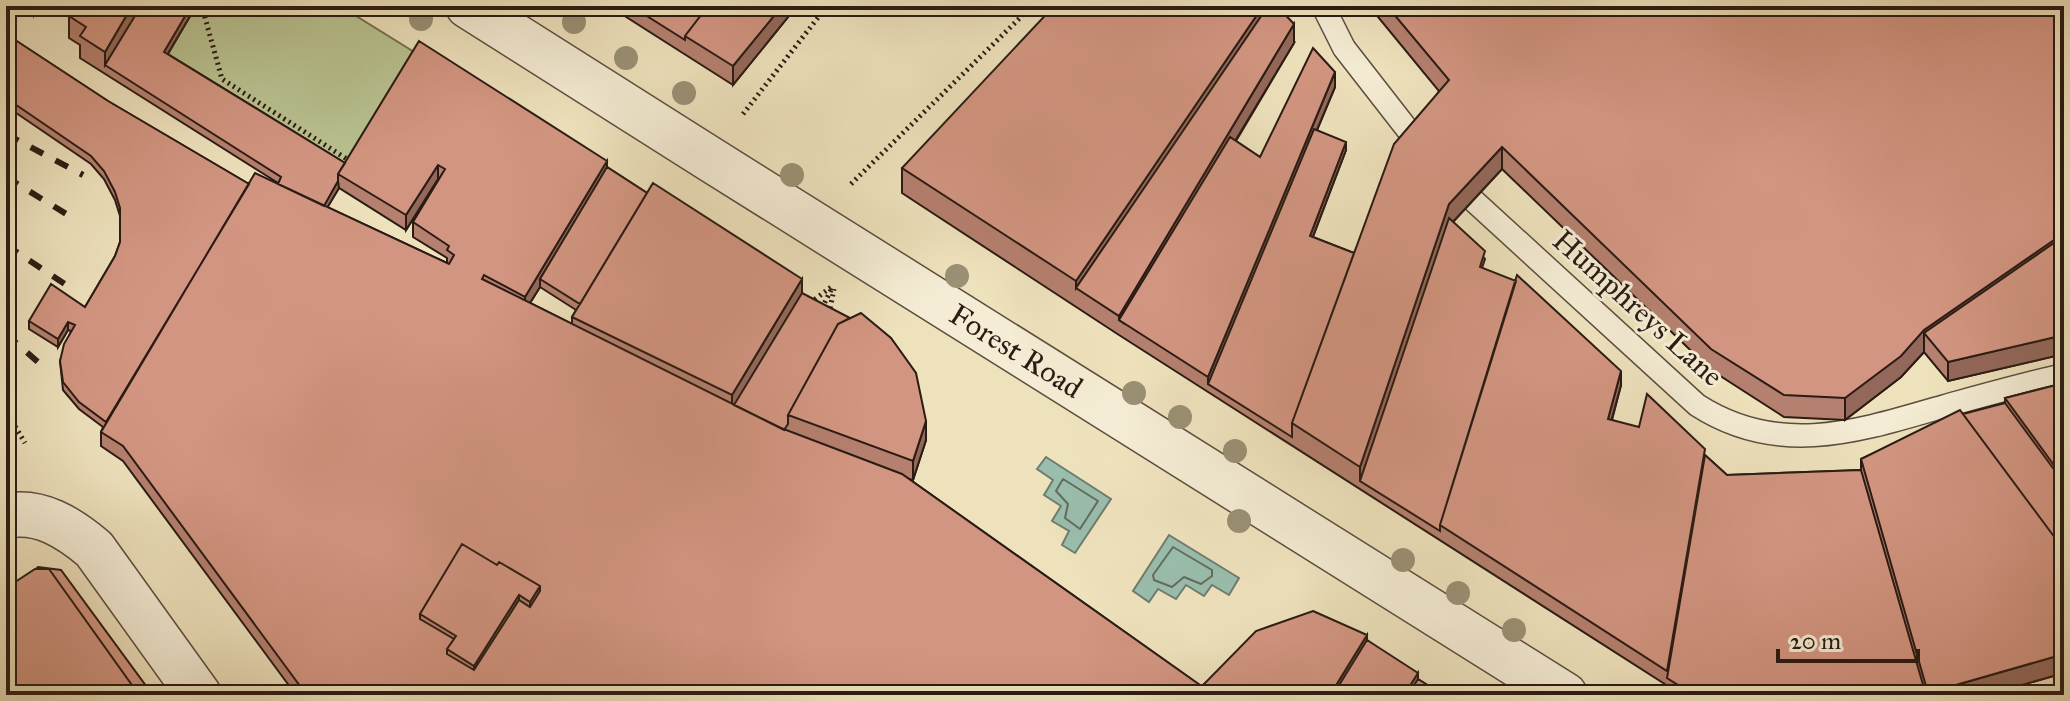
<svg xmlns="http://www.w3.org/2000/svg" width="2070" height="701" font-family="'IM FELL Great Primer',serif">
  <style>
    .green { fill: #b9c391; stroke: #726f52; stroke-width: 2 }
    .water { fill: #9abead; stroke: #6d7d6f; stroke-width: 2 }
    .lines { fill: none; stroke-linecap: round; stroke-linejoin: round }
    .shore { stroke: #626c60; stroke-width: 2 }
    .service-casing { stroke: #5b4d3e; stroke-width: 25 }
    .minor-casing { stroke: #5b4d3e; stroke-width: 47 }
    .path { stroke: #2a1b13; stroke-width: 5; stroke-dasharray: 2 4; stroke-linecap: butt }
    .service { stroke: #f4ecd4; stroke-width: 22 }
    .minor { stroke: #f4ecd4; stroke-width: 44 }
    .rail { stroke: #2a1b13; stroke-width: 6; stroke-dasharray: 14 14; stroke-linecap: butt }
    .tree { fill: #9a9074 }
    .wall { fill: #b5806f; stroke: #2a1b13; stroke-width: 2; fill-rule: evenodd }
    .shaded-wall { fill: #93685a; stroke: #2a1b13; stroke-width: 2 }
    .building { fill: #d29581; stroke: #2a1b13; stroke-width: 2; fill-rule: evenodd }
    .labels { text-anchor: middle; stroke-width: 6; stroke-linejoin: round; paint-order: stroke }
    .street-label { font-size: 30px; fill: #2a1b13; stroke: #f4ecd4 }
  </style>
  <rect width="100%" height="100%" fill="#eee2bd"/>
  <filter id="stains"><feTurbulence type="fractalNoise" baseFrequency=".0025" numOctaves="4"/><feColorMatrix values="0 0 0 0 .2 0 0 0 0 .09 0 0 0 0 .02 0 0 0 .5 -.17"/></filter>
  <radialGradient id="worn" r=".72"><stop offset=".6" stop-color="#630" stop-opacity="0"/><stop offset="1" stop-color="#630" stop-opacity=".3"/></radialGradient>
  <!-- green -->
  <path class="green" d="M 196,6 L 340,6 L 419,55 L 348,172 L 164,60 Z"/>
  <!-- water -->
  <path class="water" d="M 1046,457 L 1111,499 L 1075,553 L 1062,545 L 1069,531 L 1052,521 L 1061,506 L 1044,495 L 1053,480 L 1037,469 Z
    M 1169,535 L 1239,578 L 1229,595 L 1212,585 L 1204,596 L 1186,585 L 1176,599 L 1158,589 L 1149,602 L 1133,591 Z"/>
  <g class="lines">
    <!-- shore -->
    <path class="shore" d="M 1063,479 L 1098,501 L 1080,529 L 1065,518 L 1068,504 L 1056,491 Z
      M 1173,547 L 1212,570 L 1212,576 L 1201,584 L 1184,577 L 1172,587 L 1154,580 L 1153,575 Z"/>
    <!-- service casing -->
    <g class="service-casing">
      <path id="service" d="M 1323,6 L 1344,48 L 1425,152
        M 1451,180 L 1697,405 C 1779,458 1859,431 1945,406 C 1985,395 2024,384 2064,375"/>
    </g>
    <!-- minor casing -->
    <g class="minor-casing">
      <path id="minor" d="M 468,6 C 832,238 1200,463 1565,695
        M 6,516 C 40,509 69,528 94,549 L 199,695"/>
    </g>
    <!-- path -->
    <path class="path" d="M 209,6 L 204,14 L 222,79 L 350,161 L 349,163
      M 743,114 L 827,6
      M 851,184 L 1032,6
      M 810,303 L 831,287
      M 822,308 L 832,288
      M 829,314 L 834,289
      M 6,411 L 25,443"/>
    <!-- service -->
    <use href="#service" class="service"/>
    <!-- minor -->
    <use href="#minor" class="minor"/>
    <!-- rail -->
    <path class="rail" d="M 6,134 L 83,175
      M 6,177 L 68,215
      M 6,245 L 74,290
      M 6,334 L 38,362"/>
  </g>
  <!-- trees -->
  <g class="tree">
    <circle cx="421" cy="19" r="12"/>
    <circle cx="574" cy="22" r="12"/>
    <circle cx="626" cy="58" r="12"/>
    <circle cx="684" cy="93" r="12"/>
    <circle cx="792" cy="175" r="12"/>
    <circle cx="957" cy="276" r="12"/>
    <circle cx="1134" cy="393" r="12"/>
    <circle cx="1180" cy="417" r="12"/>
    <circle cx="1235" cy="451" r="12"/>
    <circle cx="1239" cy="521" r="12"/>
    <circle cx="1403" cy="560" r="12"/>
    <circle cx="1458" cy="593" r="12"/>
    <circle cx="1514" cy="630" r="12"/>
  </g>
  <!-- wall -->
  <path class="wall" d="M 19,6 L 39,6 L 34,15 Z
    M 70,6 L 196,6 L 168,54 L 345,163 L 607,167 L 802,293 L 926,440 L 913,480 L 909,479 L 1204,688 L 1204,684 L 1367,640 L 1418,679 L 1443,695 L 296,695 L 123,461 L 101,446 L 101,432 L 103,427 L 79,409 L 63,390 L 60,361 L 71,331 L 68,330 L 58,347 L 29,329 L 29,321 L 85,307 L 115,256 L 120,242 L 120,216 L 115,200 L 104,179 L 91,164 L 6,106 L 6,34 L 108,101 L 249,184 L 278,184 L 278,183 L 80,58 L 80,45 L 69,38 L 69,16 L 75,9 ZM 438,179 L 439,180 L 413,222 L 413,237 L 447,258 L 447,263 L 327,207 L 339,188 L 406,230 ZM 540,287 L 576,310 L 572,317 L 572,324 L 530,303 Z
    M 609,6 L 797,6 L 733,85 Z
    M 1369,6 L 2064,6 L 2064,354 L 1948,381 L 1924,352 L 1901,377 L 1845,420 L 1784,417 L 1711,370 L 1502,169 L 1453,222 L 1485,259 L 1482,268 L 1621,385 L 1612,420 L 1705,455 L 1727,475 L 1861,470 L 1861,459 L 1963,414 L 2005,403 L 2005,398 L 2064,383 L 2064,673 L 1987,695 L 1682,695 L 1119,335 L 902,193 L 902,168 L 1294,43 L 1236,141 L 1260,157 L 1335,87 L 1317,130 L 1346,150 L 1313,237 L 1354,253 L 1439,91 Z"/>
  <!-- shaded-wall -->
  <path class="shaded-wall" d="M 34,6 L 39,6 L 34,15 Z
    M 132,6 L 145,6 L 105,65 L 105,52 Z
    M 191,6 L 196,6 L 164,60 L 164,52 Z
    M 782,6 L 797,6 L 733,85 L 733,66 Z
    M 1263,6 L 1272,6 L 1076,288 L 1076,281 Z
    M 1294,24 L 1294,43 L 1125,324 L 1119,320 L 1119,316 Z
    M 1335,72 L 1335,87 L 1210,385 L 1208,384 L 1208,377 Z
    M 1346,142 L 1346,150 L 1310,244 L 1310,236 Z
    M 1502,147 L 1502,169 L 1449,226 L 1360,481 L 1360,467 L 1449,204 Z
    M 607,161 L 607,175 L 540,279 L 540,287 L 525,311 L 525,297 Z
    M 438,165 L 438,179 L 406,230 L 406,215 Z
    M 338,181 L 339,188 L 320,220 L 320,212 Z
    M 2064,233 L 2064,255 L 1924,333 L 1924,352 L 1901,377 L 1845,420 L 1845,398 L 1924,330 Z
    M 802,279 L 802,301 L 732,409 L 732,395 Z
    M 68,322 L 68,330 L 58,347 L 58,339 Z
    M 2064,335 L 2064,354 L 1948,381 L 1948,362 Z
    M 1621,371 L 1621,385 L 1608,433 L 1608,419 Z
    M 926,421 L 926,440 L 913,480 L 913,461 Z
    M 540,586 L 540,605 L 530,621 L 530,602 Z
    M 519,595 L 519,614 L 474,685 L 474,666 Z
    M 1367,635 L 1367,654 L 1342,695 L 1330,695 Z
    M 2064,654 L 2064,673 L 1987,695 L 1928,695 L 1928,693 Z
    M 1418,673 L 1418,687 L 1413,695 L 1404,695 Z
    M 134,688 L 134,695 L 122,695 Z"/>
  <!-- building -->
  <path class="building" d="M 77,6 L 132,6 L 105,52 L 80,36 L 86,27 L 69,16 Z
    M 141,6 L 191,6 L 164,52 L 345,163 L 338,174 L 338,181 L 324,206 L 278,184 L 281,177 L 105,65 Z
    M 631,6 L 708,6 L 685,36 L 685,40 Z
    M 708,6 L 782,6 L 733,66 L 685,36 Z
    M 1054,6 L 1263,6 L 1076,281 L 902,168 Z
    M 1268,6 L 1277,6 L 1294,24 L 1119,316 L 1076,288 Z
    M 1387,6 L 2064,6 L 2064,233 L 1924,330 L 1901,356 L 1845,398 L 1784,395 L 1711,349 L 1502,147 L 1449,204 L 1360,467 L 1292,423 L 1394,144 L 1449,80 Z
    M 6,34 L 108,101 L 249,184 L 106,422 L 79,402 L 63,382 L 60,361 L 64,344 L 75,325 L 68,322 L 58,339 L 29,321 L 51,284 L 85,307 L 115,256 L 120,242 L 120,208 L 115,192 L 104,171 L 91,156 L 6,98 Z
    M 419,41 L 607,161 L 525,297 L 484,275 L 482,279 L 781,428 L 902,474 L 1214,695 L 309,695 L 303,690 L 123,446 L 101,432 L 255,173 L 449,264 L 454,255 L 447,250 L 449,246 L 413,222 L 445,169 L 438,165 L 406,215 L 338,174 ZM 462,544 L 497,565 L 499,562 L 540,586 L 540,591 L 530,607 L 519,600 L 474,670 L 447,654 L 447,649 L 454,639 L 420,619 L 420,614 Z
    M 1313,48 L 1335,72 L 1208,377 L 1119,320 L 1230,137 L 1260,157 Z
    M 1314,129 L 1346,142 L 1310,236 L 1354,253 L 1292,423 L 1292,437 L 1208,384 Z
    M 607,167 L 647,193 L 580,304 L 540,279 Z
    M 653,183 L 802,279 L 732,395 L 572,317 Z
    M 1449,218 L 1485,251 L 1480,267 L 1516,281 L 1440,525 L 1440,531 L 1360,481 Z
    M 2064,236 L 2064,335 L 1948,362 L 1924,333 Z
    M 1517,275 L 1621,371 L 1608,419 L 1639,427 L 1647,394 L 1705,449 L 1667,671 L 1440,525 Z
    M 802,293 L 850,318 L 838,324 L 788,415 L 788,424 L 784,430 L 734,405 Z
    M 861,313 L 891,338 L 916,373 L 926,421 L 913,461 L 788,415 L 838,324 Z
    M 2064,383 L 2064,479 L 2005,398 Z
    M 2005,403 L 2064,483 L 2064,550 L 1963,414 Z
    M 1960,410 L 2064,550 L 2064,654 L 1928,693 L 1861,459 Z
    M 1705,455 L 1727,475 L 1861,470 L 1926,695 L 1694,695 L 1667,678 Z
    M 462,544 L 497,565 L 499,562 L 540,586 L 530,602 L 519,595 L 474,666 L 447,649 L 456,636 L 420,614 Z
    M 38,567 L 61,570 L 149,690 L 144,695 L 134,695 L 134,688 L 49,569 L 36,569 Z
    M 35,569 L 49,569 L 134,688 L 122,695 L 6,695 L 6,588 Z
    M 1313,611 L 1367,635 L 1330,695 L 1221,695 L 1204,684 L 1256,631 Z
    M 1367,640 L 1418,673 L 1404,695 L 1333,695 Z
    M 1418,679 L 1443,695 L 1408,695 Z"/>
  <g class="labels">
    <!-- street labels -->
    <g class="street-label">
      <text transform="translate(1638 308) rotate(42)" y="10">Humphreys Lane</text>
      <text transform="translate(1016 351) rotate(32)" y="10">Forest Road</text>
    </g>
  </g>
  <!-- margin -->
  <rect width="2070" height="701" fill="none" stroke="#eee2bd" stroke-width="32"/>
  <rect x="8" y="8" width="2054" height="685" fill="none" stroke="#2a1b13" stroke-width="4"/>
  <rect x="16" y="16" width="2038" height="669" fill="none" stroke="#2a1b13" stroke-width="2"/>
  <!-- scale -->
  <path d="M1778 649v12h140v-12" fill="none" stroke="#2a1b13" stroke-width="4"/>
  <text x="1790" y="649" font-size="24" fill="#2a1b13" stroke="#f4ecd4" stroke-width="6" paint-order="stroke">20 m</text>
  <rect width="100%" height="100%" filter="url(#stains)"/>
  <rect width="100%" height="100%" fill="url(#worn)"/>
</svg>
